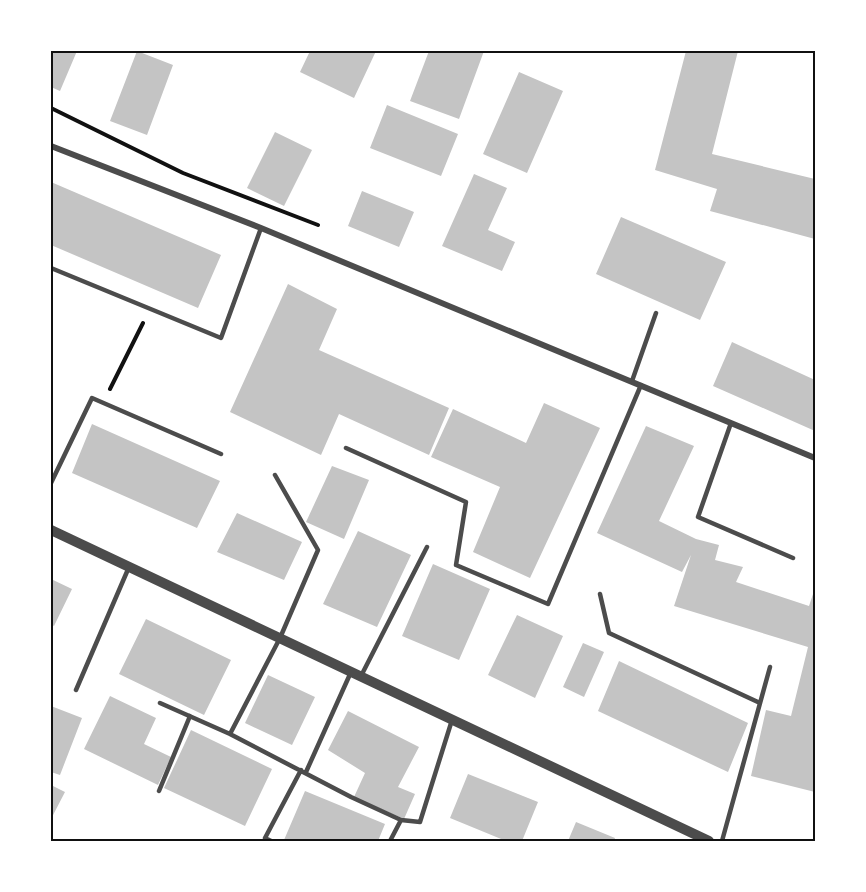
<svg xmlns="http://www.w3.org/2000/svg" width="866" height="892" font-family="'Sofia Sans Condensed',sans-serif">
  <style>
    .building { fill: #c4c4c4 }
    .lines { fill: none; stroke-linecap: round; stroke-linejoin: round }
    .path { stroke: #111; stroke-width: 4 }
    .service { stroke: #4c4c4c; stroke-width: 4.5 }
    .minor { stroke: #4c4c4c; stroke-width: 6 }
    .tertiary { stroke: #4c4c4c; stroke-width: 10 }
    .neatline { fill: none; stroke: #111; stroke-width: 2 }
  </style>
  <rect width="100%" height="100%" fill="#fff"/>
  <!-- building -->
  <path class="building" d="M 51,51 L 77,51 L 60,91 L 51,87 Z
    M 137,51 L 173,65 L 147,135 L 110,121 Z
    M 310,51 L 376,51 L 354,98 L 300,72 Z
    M 429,51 L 484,51 L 459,119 L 410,101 Z
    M 686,51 L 738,51 L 712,154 L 815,179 L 815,239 L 710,211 L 717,189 L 655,170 Z
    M 519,72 L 563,91 L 527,173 L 483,154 Z
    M 387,105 L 458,134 L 441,176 L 370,148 Z
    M 275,132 L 312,150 L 284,206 L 247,188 Z
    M 474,174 L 507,188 L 488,230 L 515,242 L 502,271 L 442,246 Z
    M 51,182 L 221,255 L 198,308 L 51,245 Z
    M 362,191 L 414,212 L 399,247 L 348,226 Z
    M 621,217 L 726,262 L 700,320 L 596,274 Z
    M 288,284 L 337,309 L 319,350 L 449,408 L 429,455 L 339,414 L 321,455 L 230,412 Z
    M 732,342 L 815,380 L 815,431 L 713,386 Z
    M 544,403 L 600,428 L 530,578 L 473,552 L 500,487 L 431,457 L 453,409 L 526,443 Z
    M 92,424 L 220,481 L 197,528 L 72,473 Z
    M 646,426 L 694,446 L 659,521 L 696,539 L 719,545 L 715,560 L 743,567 L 736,582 L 809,606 L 815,588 L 815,792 L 751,776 L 766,710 L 791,716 L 808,647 L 674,606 L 691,555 L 682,572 L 597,533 Z
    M 332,466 L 369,480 L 344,539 L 306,522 Z
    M 237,513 L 302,542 L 284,580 L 217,552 Z
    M 358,531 L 411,555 L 377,627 L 323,604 Z
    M 433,564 L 490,589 L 459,660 L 402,636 Z
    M 51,579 L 72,589 L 54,626 L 51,624 Z
    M 517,615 L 563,636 L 535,698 L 488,675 Z
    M 146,619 L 231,660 L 204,715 L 119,674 Z
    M 583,643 L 604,652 L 584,697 L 563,687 Z
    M 619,661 L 748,723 L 728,772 L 598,711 Z
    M 268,675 L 315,697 L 292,745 L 245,723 Z
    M 110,696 L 156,718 L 144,744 L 171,757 L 158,785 L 84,749 Z
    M 51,706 L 82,718 L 60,775 L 51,772 Z
    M 348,711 L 419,747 L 398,787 L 415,794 L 404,819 L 354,797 L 365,773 L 328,750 Z
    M 191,730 L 272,769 L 245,826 L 164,788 Z
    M 468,774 L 538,802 L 522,841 L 506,841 L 450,818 Z
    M 51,785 L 65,792 L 51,819 Z
    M 305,791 L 385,824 L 378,841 L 284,840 Z
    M 576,822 L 615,838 L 614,841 L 568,841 Z"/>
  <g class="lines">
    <!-- path -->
    <path class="path" d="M 51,108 L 183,173 L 318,225
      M 110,389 L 143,323"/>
    <!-- service -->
    <path class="service" d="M 51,268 L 221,338 L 261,228
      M 632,381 L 656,313
      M 731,423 L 698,517 L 793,558
      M 346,448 L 466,502 L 456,565 L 548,604 L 641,385
      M 51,483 L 92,398 L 221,454
      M 600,594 L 609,633 L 760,703
      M 361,676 L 427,547
      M 76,690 L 129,567
      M 160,703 L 230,734 L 280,638 L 318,550 L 275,475
      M 230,734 L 351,797 L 401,820 L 390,841
      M 306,772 L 351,672
      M 159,791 L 190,716
      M 401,820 L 420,822 L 452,720
      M 271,841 L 265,838 L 301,770
      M 722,841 L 770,667"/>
    <!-- minor -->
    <path class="minor" d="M 51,146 L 261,228 L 815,458"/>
    <!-- tertiary -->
    <path class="tertiary" d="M 51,530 L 709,841"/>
  </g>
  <!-- border -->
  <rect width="866" height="892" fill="none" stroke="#ffffff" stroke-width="105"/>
  <rect x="52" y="52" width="762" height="788" class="neatline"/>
</svg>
